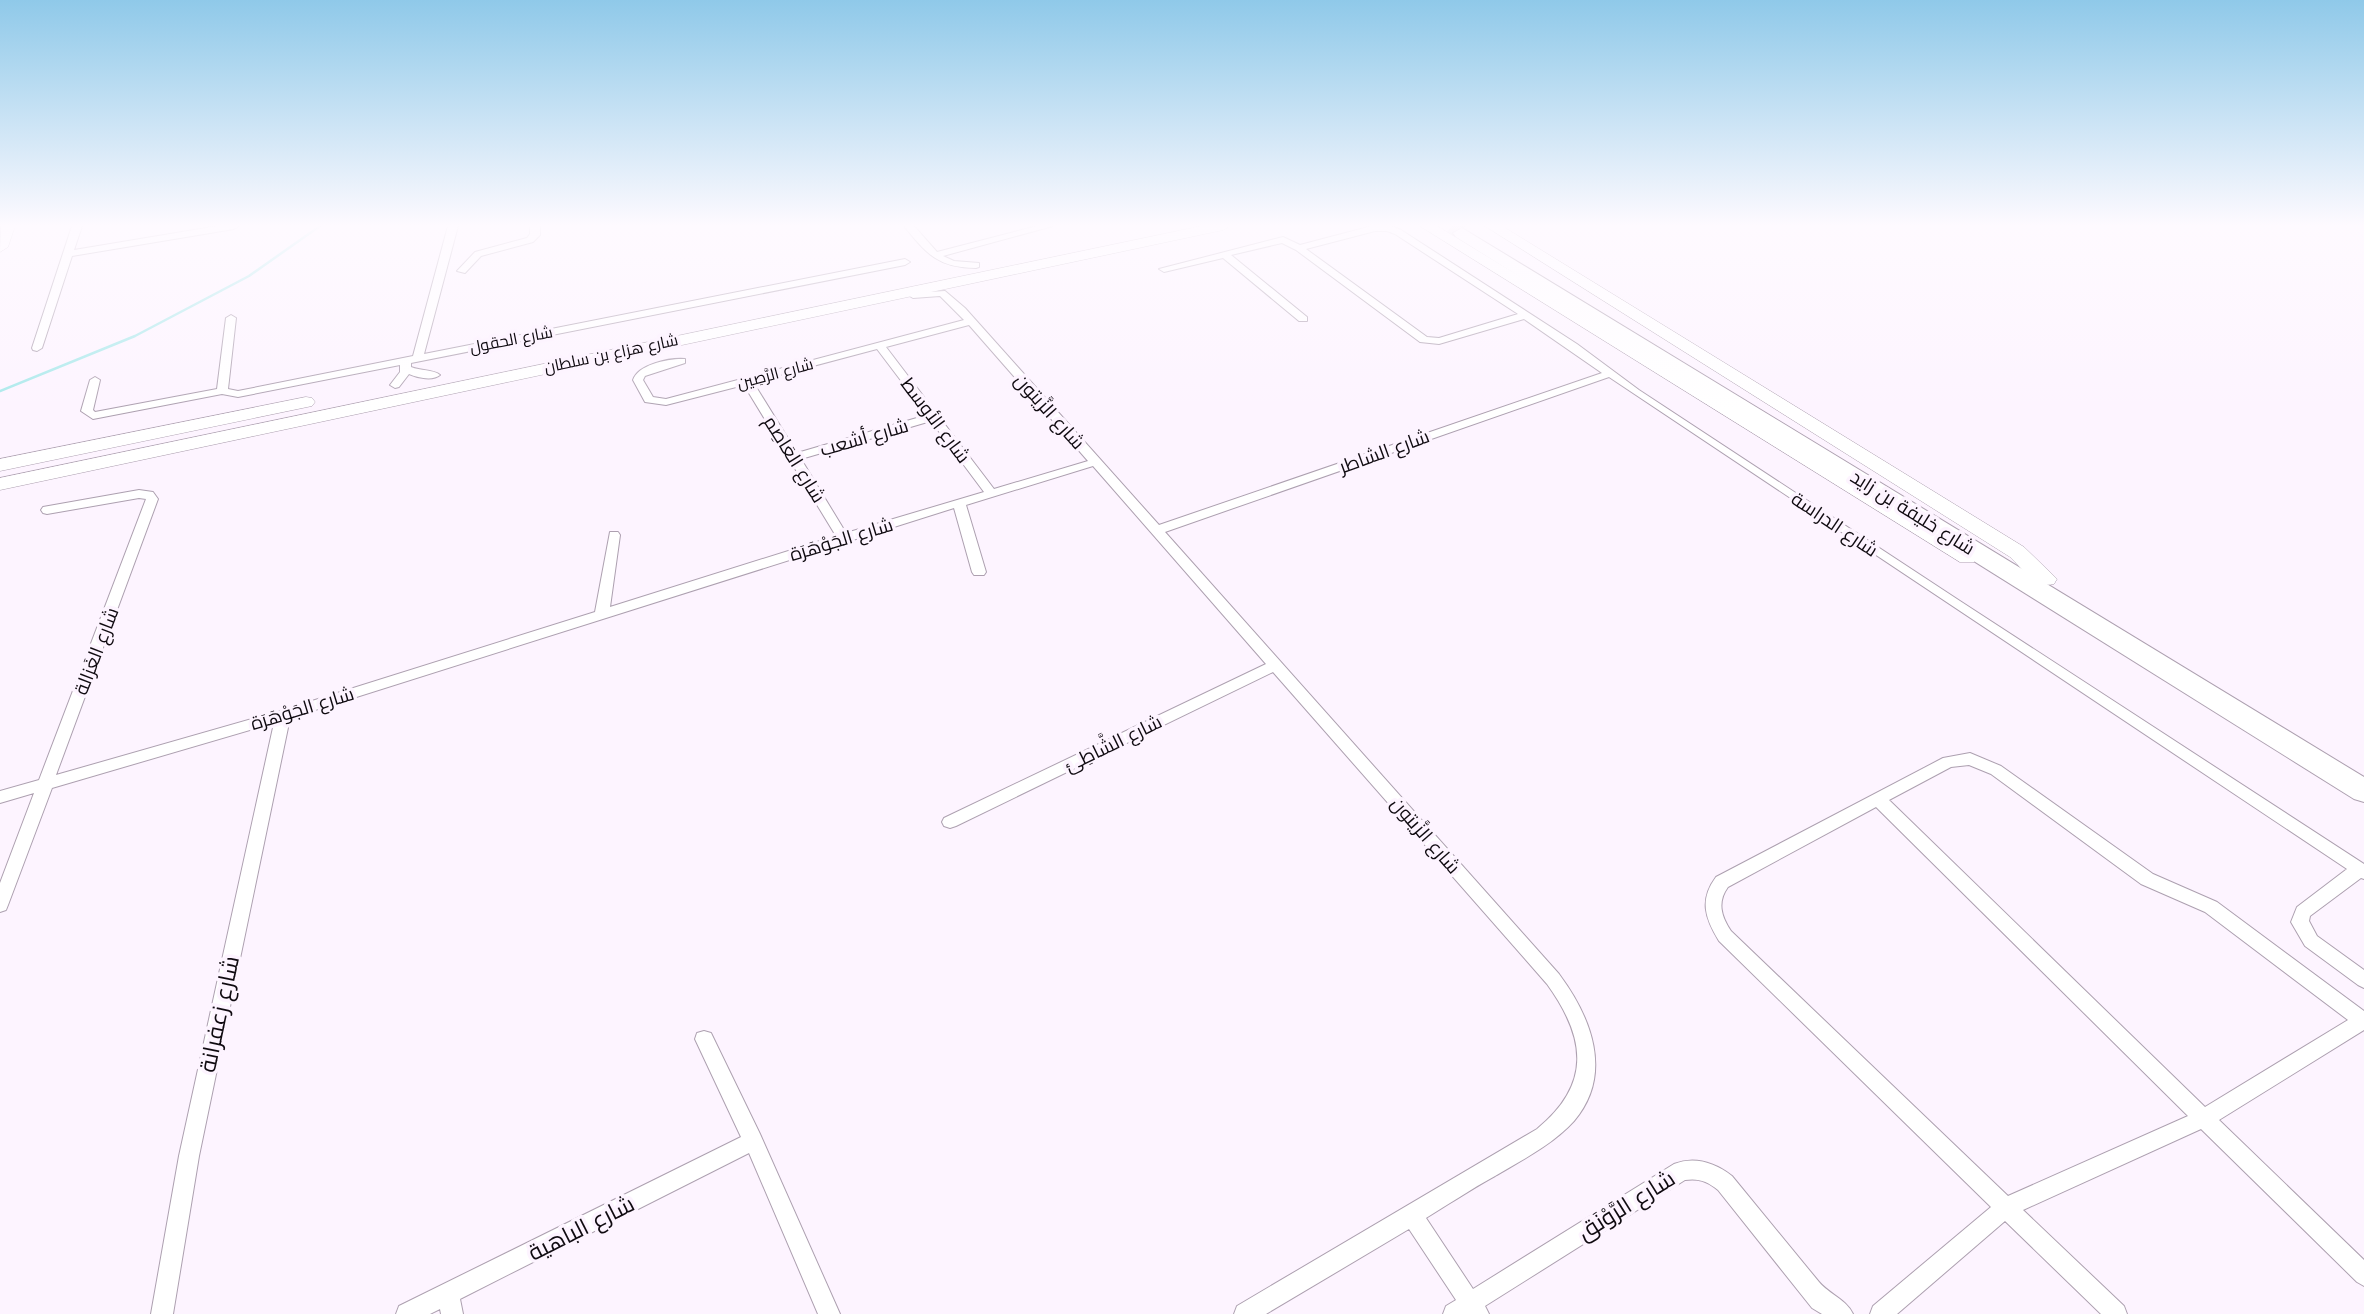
<svg xmlns="http://www.w3.org/2000/svg" width="2364" height="1314" font-family="'Libre Baskerville',Cairo,serif">
  <style>
    .lines { fill: none; stroke-linecap: round; stroke-linejoin: round }
    .stream { stroke: #a9e9eb; stroke-width: 2.5 }
    .highway-tunnel { stroke: #d9d1db; stroke-width: 19; stroke-dasharray: 19 10; stroke-linecap: butt }
    .street-casing { stroke: #ada0b0; stroke-width: 2 }
    .primary-casing { stroke: #ada0b0; stroke-width: 1 }
    .highway-casing { stroke: #ada0b0; stroke-width: 2 }
    .street { fill: #fff; fill-rule: evenodd }
    .primary { fill: #fff; fill-rule: evenodd }
    .highway { fill: #fff; fill-rule: evenodd }
    .labels { text-anchor: middle; stroke-width: 7; stroke-linejoin: round; paint-order: stroke }
    .far-street-label { font-size: 16px; fill: #0f0a10; stroke: #fdf4ff }
    .street-label { font-size: 19px; fill: #0f0a10; stroke: #fdf4ff }
    .near-street-label { font-size: 23px; fill: #0f0a10; stroke: #fdf4ff }
  </style>
  <rect width="100%" height="100%" fill="#fdf4ff"/>
  <g class="lines">
    <!-- stream -->
    <path class="stream" d="M 0,391 L 135,336 L 249,276 L 320,226"/>
    <!-- highway-tunnel -->
    <path class="highway-tunnel" d="M 1451,226 L 1462,233"/>
    <!-- street casing -->
    <g class="street-casing">
      <path id="street" d="M 72,226 L 82,226 L 74,250 L 218,226 L 239,226 L 234,229 L 72,256 L 42,348 L 37,351 L 33,350 L 32,348 Z
        M 448,226 L 458,226 L 424,354 L 905,259 L 910,262 L 905,265 L 411,363 L 411,367 C 420,371 433,369 440,375 C 433,381 418,378 409,374 L 399,387 L 395,388 L 390,385 L 400,372 L 400,365 L 238,397 L 222,394 L 93,419 L 81,411 L 90,380 L 95,377 L 100,380 L 93,410 L 95,412 L 217,389 L 226,318 L 231,315 L 236,318 L 228,389 L 238,391 L 413,356 Z
        M 530,226 L 540,226 L 540,235 L 533,242 L 481,256 L 465,273 L 457,271 L 475,252 L 527,238 L 530,234 Z
        M 904,226 L 914,226 L 937,252 L 1037,226 L 1053,226 L 943,256 L 954,261 L 979,263 L 979,267 L 976,268 C 938,268 927,254 904,226 Z
        M 1372,226 L 1391,226 L 1401,230 L 1577,344 L 1639,390 L 1960,601 L 2364,864 L 2364,879 L 2361,878 L 2310,916 L 2309,921 L 2317,936 L 2364,970 L 2364,988 L 2358,985 L 2305,946 L 2291,922 L 2297,907 L 2347,869 L 1609,377 L 1165,532 L 1559,974 C 1591,1017 1614,1074 1574,1121 C 1552,1145 1522,1160 1495,1176 C 1471,1189 1449,1204 1426,1218 L 1473,1289 L 1674,1164 C 1695,1156 1715,1163 1732,1176 L 1819,1282 C 1829,1294 1847,1300 1853,1314 L 1822,1314 L 1812,1308 L 1718,1190 C 1707,1181 1698,1178 1685,1180 L 1485,1306 L 1489,1314 L 1443,1314 L 1446,1306 L 1456,1300 L 1409,1229 L 1266,1314 L 1234,1314 L 1237,1306 L 1537,1129 C 1592,1084 1586,1038 1547,984 L 1273,672 L 956,826 L 950,828 L 944,826 L 942,822 L 944,818 L 1266,664 L 1093,466 L 966,505 L 986,572 L 984,575 L 974,575 L 972,572 L 954,508 L 290,718 L 199,1156 L 173,1314 L 151,1314 L 179,1156 L 274,723 L 52,788 L 8,905 L 6,910 L 0,912 L 0,883 L 34,793 L 0,803 L 0,791 L 39,780 L 146,499 L 139,498 L 47,514 L 43,513 L 41,510 L 43,507 L 139,490 L 153,492 L 158,499 L 56,775 L 280,711 L 595,612 L 610,532 L 618,532 L 620,535 L 610,607 L 836,536 L 744,385 L 666,405 L 645,402 L 633,380 C 638,364 670,358 685,359 L 685,363 L 645,376 L 643,380 L 653,397 L 666,399 L 964,320 L 940,296 L 913,298 L 908,295 L 910,293 L 945,291 L 965,308 L 1159,525 L 1602,373 L 1524,319 L 1439,344 L 1420,342 L 1296,250 L 1282,243 L 1231,255 L 1307,317 L 1307,321 L 1299,321 L 1223,258 L 1164,272 L 1159,269 L 1283,237 L 1300,245 ZM 1375,231 L 1387,231 L 1395,234 L 1518,314 L 1439,338 L 1427,337 L 1306,249 ZM 969,325 L 1088,461 L 994,489 L 886,347 ZM 877,349 L 927,415 L 797,453 L 753,382 ZM 931,421 L 984,492 L 846,533 L 801,459 Z
        M 1970,753 L 2001,766 L 2153,874 L 2217,902 L 2364,1011 L 2364,1030 L 2219,1120 L 2364,1260 L 2364,1286 L 2357,1282 L 2201,1129 L 2023,1210 L 2124,1306 L 2127,1314 L 2101,1314 L 2005,1221 L 1897,1314 L 1870,1314 L 1873,1306 L 1991,1207 L 1719,941 C 1705,918 1699,900 1716,877 L 1943,758 ZM 1969,765 L 1991,774 L 2141,884 L 2205,912 L 2348,1020 L 2205,1107 L 1889,800 L 1951,767 ZM 1876,807 L 2188,1116 L 2008,1196 L 1731,931 C 1721,916 1717,902 1728,887 Z
        M 704,1031 L 711,1033 L 760,1134 L 840,1314 L 818,1314 L 749,1153 L 460,1299 L 463,1314 L 441,1314 L 440,1309 L 430,1314 L 396,1314 L 399,1306 L 741,1137 L 695,1039 L 697,1033 Z"/>
    </g>
    <!-- primary casing -->
    <g class="primary-casing">
      <path id="primary" d="M 1,226 L 15,226 L 8,247 L 0,252 Z
        M 1202,226 L 1230,226 L 1223,230 L 0,490 L 0,478 Z
        M 1420,226 L 1437,226 L 1974,552 L 1977,557 L 1974,562 L 1960,562 Z
        M 1485,226 L 1502,226 L 2024,547 L 2057,579 L 2054,584 C 2035,589 2022,568 2010,557 Z
        M 306,397 L 312,398 L 315,402 L 312,406 L 0,471 L 0,459 Z"/>
    </g>
    <!-- highway casing -->
    <g class="highway-casing">
      <path id="highway" d="M 1462,228 L 2364,777 L 2364,802 L 2354,799 L 1456,237 L 1453,233 Z"/>
    </g>
    <!-- street -->
    <use href="#street" class="street"/>
    <!-- primary -->
    <use href="#primary" class="primary"/>
    <!-- highway -->
    <use href="#highway" class="highway"/>
  </g>
  <!-- sky -->
  <linearGradient id="sky" x2="0" y2="1"><stop stop-color="#8fc9e9"/><stop offset="0.55" stop-color="#fefaff"/><stop offset="1" stop-color="#fefaff" stop-opacity="0"/></linearGradient>
  <rect width="2364" height="410" fill="url(#sky)"/>
  <g class="labels">
    <!-- far-street labels -->
    <g class="far-street-label">
      <text transform="translate(511 339) rotate(-11)" y="6">شارع الحقول</text>
      <text transform="translate(611 353) rotate(-12)" y="6">شارع هزاع بن سلطان</text>
      <text transform="translate(775 373) rotate(-15)" y="6">شارع الرَّصِين</text>
    </g>
    <!-- street labels -->
    <g class="street-label">
      <text transform="translate(1050 411) rotate(48)" y="7">شارع الزَّيتون</text>
      <text transform="translate(936 420) rotate(53)" y="7">شارع الأوسط</text>
      <text transform="translate(864 437) rotate(-16)" y="7">شارع أشعب</text>
      <text transform="translate(1384 451) rotate(-20)" y="7">شارع الشاطر</text>
      <text transform="translate(795 459) rotate(58)" y="7">شارع العَاصِم</text>
      <text transform="translate(1913 512) rotate(32)" y="7">شارع خليفة بن زايد</text>
      <text transform="translate(1835 524) rotate(34)" y="7">شارع الدراسة</text>
      <text transform="translate(841 539) rotate(-17)" y="7">شارع الجَوْهَرَة</text>
      <text transform="translate(96 651) rotate(-69)" y="7">شارع الغَزالة</text>
      <text transform="translate(302 708) rotate(-17)" y="7">شارع الجَوْهَرَة</text>
      <text transform="translate(1113 743) rotate(-26)" y="7">شارع الشَّاطِئ</text>
      <text transform="translate(1426 835) rotate(49)" y="7">شارع الزَّيتون</text>
    </g>
    <!-- near-street labels -->
    <g class="near-street-label">
      <text transform="translate(219 1014) rotate(-78)" y="8">شارع زعفرانة</text>
      <text transform="translate(1626 1205) rotate(-32)" y="8">شارع الرَّوْنَق</text>
      <text transform="translate(581 1228) rotate(-27)" y="8">شارع الباهية</text>
    </g>
  </g>
</svg>
